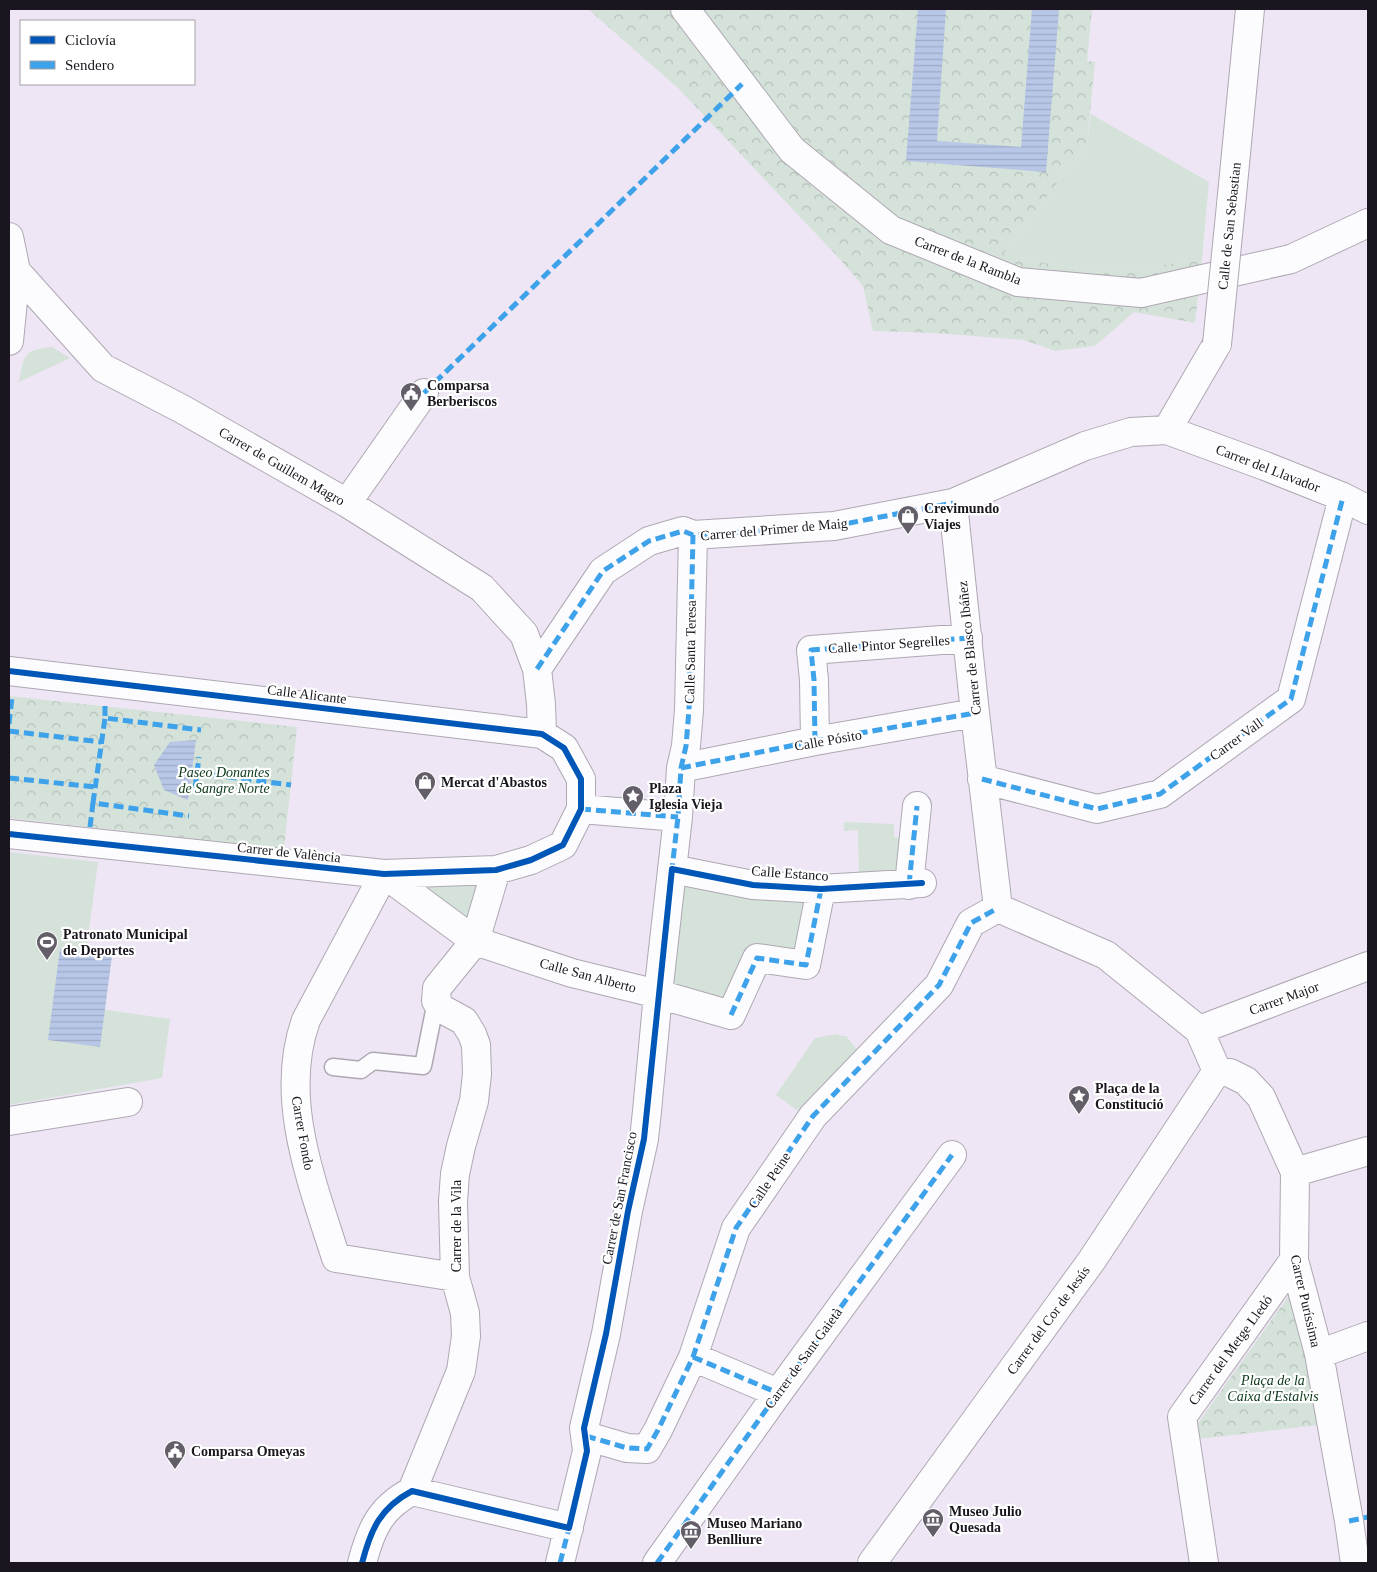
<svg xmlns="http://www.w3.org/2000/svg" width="1377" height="1572" font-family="Georgia,serif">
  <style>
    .green { fill: #d4e2d9 }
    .park { fill: url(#park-crowns) }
    .water { fill: url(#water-rules) }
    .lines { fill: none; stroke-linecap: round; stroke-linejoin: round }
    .lane-casing { stroke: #aea8b3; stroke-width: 19 }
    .street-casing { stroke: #aea8b3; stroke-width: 30 }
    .lane { stroke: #fcfbfd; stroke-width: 16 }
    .street { stroke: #fcfbfd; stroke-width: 28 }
    .street-bridge-casing { stroke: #aea8b3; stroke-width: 30; stroke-linecap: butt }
    .street-bridge { stroke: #fcfbfd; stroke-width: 28 }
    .quiet { stroke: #3da2ea; stroke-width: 5; stroke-dasharray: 10 5; stroke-linecap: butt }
    .cycleway-casing { stroke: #fff; stroke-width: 9 }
    .cycleway { stroke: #0057b8; stroke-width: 6 }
    .labels { text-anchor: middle; stroke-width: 4.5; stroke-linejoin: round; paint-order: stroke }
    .street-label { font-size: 14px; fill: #1a151e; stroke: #fff }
    .poi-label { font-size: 14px; font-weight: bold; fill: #1a151e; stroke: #fff; text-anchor: start }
    .park-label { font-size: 14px; font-style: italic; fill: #093717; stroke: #fff }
  </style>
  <defs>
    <pattern id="park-crowns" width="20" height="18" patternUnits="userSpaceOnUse" patternTransform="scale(1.25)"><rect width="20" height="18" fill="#d4e2d9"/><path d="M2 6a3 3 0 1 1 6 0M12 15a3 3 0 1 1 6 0" fill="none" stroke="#b5c1ba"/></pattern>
    <pattern id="water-rules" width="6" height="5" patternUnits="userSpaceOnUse" patternTransform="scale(1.25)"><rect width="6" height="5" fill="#b8c7e7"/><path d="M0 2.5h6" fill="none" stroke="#9eaac6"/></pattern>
  </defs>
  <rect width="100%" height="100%" fill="#eee6f4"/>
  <!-- green -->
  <path class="green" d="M 1091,114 L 1209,182 L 1202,259 L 1149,267 L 1079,269 L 1028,260 L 1004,253 L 1087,144 Z
    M 52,347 L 70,358 L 19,382 C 24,355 23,350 52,347 Z
    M 844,822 L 894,824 L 894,837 L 908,841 L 904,881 L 859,881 L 858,830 L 844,831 Z
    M 9,852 L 98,862 L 79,1006 L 170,1019 L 162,1078 L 9,1105 Z
    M 676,877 L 813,895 L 799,957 L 751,950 L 728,1002 L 665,984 Z
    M 480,884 L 467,921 L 420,886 Z
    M 836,1034 L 841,1036 L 846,1036 L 859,1052 L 801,1113 L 776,1095 L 815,1038 Z"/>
  <!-- park -->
  <path class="park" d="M 588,9 L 1092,9 L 1087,61 L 1095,62 L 1087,144 L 1004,253 L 1028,260 L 1079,269 L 1149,267 L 1202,259 L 1195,323 L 1134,312 L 1095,346 L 1055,351 L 1024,340 L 935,333 L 873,331 L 863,286 L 837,256 L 678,88 Z
    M 9,696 L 297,727 L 284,849 L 9,818 Z
    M 1298,1283 L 1319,1425 L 1199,1439 L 1196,1426 Z"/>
  <!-- water -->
  <path class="water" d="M 918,9 L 946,9 L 937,141 L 1021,147 L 1032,9 L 1059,10 L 1046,172 L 906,161 Z
    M 196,740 L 188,800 L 164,790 L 154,765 L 170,742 Z
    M 60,949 L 112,956 L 100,1047 L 48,1040 Z"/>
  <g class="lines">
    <!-- lane casing -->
    <g class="lane-casing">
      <path id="lane" d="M 333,1067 L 361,1070 L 373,1061 L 423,1066 L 436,1001"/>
    </g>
    <!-- street casing -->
    <g class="street-casing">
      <path id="street" d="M 685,9 L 792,150 L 891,230 L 1018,282 L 1141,293 L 1291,259 L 1368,223
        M 1231,205 L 1250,9
        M 9,237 L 16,271 L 9,341
        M 16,271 L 103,368 L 182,409 L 347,503 L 482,588 L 524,634 L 537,669 L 541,704 L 542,734
        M 1167,430 L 1217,344
        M 347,503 L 424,393
        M 953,503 L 975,713 L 998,908
        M 537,669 L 603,571 L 649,541 L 683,531 L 693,535 L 834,526 L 953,503 L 1085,446 L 1131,432 L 1167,430 L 1265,466 L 1343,497 L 1368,510
        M 9,671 L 542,734 L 564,748 L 581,779 L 581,809 L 563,845 L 531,860 L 496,870 L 384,874 L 9,834
        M 815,741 L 814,680 L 811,650 L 968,638
        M 681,768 L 815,741 L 975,713
        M 982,779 L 1097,809 L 1160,794 L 1291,699 L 1343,497
        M 581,809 L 678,817
        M 672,869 L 753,885 L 821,889 L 922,883
        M 909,885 L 917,806
        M 998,908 L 1106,955 L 1199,1030 L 1217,1071
        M 1199,1030 L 1368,966
        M 1217,1071 L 1230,1073 L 1246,1081 L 1261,1097 L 1295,1172 L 1294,1260 L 1319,1354 L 1349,1521 L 1355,1563
        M 9,1121 L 128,1102
        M 1295,1172 L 1368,1151
        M 455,1277 L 336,1258 C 312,1182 278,1098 306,1020 L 384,874 L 475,941 L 572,973 L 658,994 L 731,1015 L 757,958 L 806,965 L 821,889
        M 1319,1354 L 1368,1336
        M 693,1357 L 778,1393
        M 586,1436 L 627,1448 L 647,1449 L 658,1430 L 693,1357 L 736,1228 L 813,1116 L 939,985 L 971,923 L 998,908
        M 412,1491 L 461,1371 L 466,1336 L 465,1313 L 455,1277 L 453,1201 L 455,1174 L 461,1146 L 474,1101 L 477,1074 L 476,1045 L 472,1034 L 464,1021 L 442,1009 L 436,1001 L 437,988 L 475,941 L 496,870
        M 362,1563 C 371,1529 380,1508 412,1491 L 569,1528
        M 560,1563 L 587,1451 L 584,1428 L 606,1334 L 628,1211 L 644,1139 L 647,1111 L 658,994 L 678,817 L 681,768 L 686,746 L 689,710 L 693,535
        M 657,1563 L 778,1393 L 952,1155
        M 872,1563 L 1092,1260 L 1217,1071
        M 1204,1563 L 1182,1417 L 1294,1260"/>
    </g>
    <!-- lane -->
    <use href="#lane" class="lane"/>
    <!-- street -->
    <use href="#street" class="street"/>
    <!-- street-bridge casing -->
    <g class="street-bridge-casing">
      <path id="street-bridge" d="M 1217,344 L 1231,205"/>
    </g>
    <!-- street-bridge -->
    <use href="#street-bridge" class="street-bridge"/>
    <!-- quiet -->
    <path class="quiet" d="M 424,393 L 742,84
      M 537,669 L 603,571 L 649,541 L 683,531 L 693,535 L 834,526 L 953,503
      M 105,706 L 105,718 L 201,730
      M 9,724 L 12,697
      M 9,731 L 101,742
      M 815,741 L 814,680 L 811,650 L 968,638
      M 681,768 L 815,741 L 975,713
      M 197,773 L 199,757
      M 9,778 L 96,787
      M 982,779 L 1097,809 L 1160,794 L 1291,699 L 1343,497
      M 195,788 L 197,773 L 291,785
      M 93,803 L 105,718
      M 581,809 L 678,817
      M 90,827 L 93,803 L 189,816
      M 676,870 L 672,869 L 678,817 L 681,768 L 686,746 L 689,710 L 693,535
      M 909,885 L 917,806
      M 731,1015 L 757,958 L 806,965 L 821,889
      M 693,1357 L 778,1393
      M 586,1436 L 627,1448 L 647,1449 L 658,1430 L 693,1357 L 736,1228 L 813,1116 L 939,985 L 971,923 L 998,908
      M 1349,1521 L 1368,1517
      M 560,1563 L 569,1528
      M 657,1563 L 778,1393 L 952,1155"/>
    <!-- cycleway casing -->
    <g class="cycleway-casing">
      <path id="cycleway" d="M 9,671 L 542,734 L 564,748 L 581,779 L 581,809 L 563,845 L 531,860 L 496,870 L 384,874 L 9,834
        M 362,1563 C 371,1529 380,1508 412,1491 L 569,1528 L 587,1451 L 584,1428 L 606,1334 L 628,1211 L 644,1139 L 672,869 L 753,885 L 821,889 L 922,883"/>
    </g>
    <!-- cycleway -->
    <use href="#cycleway" class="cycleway"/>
  </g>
  <!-- icons -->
  <defs>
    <g id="civic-pin" transform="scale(1.125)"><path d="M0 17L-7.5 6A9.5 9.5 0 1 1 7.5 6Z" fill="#645e69" stroke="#fff"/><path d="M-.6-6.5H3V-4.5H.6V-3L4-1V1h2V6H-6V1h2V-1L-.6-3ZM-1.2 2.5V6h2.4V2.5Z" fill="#fff"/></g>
    <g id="shop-pin" transform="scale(1.125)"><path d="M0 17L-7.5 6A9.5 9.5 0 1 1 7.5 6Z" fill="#645e69" stroke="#fff"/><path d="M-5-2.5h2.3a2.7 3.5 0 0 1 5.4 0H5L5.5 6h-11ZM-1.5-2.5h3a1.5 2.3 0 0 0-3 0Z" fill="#fff"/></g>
    <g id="sight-pin" transform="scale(1.125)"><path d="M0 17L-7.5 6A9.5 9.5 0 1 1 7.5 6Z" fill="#645e69" stroke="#fff"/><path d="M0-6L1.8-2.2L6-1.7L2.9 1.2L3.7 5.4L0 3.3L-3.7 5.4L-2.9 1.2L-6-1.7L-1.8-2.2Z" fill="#fff"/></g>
    <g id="stadium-pin" transform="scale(1.125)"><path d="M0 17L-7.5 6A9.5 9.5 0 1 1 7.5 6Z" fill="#645e69" stroke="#fff"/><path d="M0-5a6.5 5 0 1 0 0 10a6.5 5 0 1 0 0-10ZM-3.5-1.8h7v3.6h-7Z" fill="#fff"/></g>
    <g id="museum-pin" transform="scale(1.125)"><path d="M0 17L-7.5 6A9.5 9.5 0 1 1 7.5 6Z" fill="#645e69" stroke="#fff"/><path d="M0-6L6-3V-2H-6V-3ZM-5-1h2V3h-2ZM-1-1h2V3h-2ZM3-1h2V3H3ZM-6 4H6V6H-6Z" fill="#fff"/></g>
  </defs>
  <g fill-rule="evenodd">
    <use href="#civic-pin" x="411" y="393"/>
    <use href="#shop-pin" x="908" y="516"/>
    <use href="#shop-pin" x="425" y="782"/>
    <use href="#sight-pin" x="633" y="796"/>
    <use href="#stadium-pin" x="47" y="942"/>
    <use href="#sight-pin" x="1079" y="1096"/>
    <use href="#civic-pin" x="175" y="1451"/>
    <use href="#museum-pin" x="933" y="1519"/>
    <use href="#museum-pin" x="691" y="1531"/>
  </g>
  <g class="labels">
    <!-- street labels -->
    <g class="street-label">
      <text transform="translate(1229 226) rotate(-84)" y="5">Calle de San Sebastian</text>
      <text transform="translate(968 260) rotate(21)" y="5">Carrer de la Rambla</text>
      <text transform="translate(282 466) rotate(30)" y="5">Carrer de Guillem Magro</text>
      <text transform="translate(1268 468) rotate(21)" y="5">Carrer del Llavador</text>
      <text transform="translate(774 529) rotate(-5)" y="5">Carrer del Primer de Maig</text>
      <text transform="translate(889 644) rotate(-4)" y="5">Calle Pintor Segrelles</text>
      <text transform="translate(969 648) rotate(-96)" y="5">Carrer de Blasco Ibáñez</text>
      <text transform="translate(690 652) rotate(-89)" y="5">Calle Santa Teresa</text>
      <text transform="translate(307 694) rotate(7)" y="5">Calle Alicante</text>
      <text transform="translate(1236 739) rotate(-36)" y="5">Carrer Vall</text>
      <text transform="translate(828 740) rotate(-10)" y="5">Calle Pósito</text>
      <text transform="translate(289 852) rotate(6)" y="5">Carrer de València</text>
      <text transform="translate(790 873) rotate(4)" y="5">Calle Estanco</text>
      <text transform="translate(588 975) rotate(15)" y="5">Calle San Alberto</text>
      <text transform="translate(1284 998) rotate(-20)" y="5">Carrer Major</text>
      <text transform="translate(303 1133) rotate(80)" y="5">Carrer Fondo</text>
      <text transform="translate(769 1180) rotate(-56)" y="5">Calle Peine</text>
      <text transform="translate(619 1198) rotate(-79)" y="5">Carrer de San Francisco</text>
      <text transform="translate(456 1226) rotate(-90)" y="5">Carrer de la Vila</text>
      <text transform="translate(1306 1301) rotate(77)" y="5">Carrer Puríssima</text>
      <text transform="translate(1048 1320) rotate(-54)" y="5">Carrer del Cor de Jesús</text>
      <text transform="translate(1230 1350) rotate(-54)" y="5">Carrer del Metge Lledó</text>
      <text transform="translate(803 1358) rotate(-54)" y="5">Carrer de Sant Gaietà</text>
    </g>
    <!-- poi labels -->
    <g class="poi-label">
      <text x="427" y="390">Comparsa<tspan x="427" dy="16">Berberiscos</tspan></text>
      <text x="924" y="513">Crevimundo<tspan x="924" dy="16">Viajes</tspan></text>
      <text x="441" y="787">Mercat d'Abastos</text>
      <text x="649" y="793">Plaza<tspan x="649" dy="16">Iglesia Vieja</tspan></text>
      <text x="63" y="939">Patronato Municipal<tspan x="63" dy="16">de Deportes</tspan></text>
      <text x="1095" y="1093">Plaça de la<tspan x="1095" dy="16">Constitució</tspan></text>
      <text x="191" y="1456">Comparsa Omeyas</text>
      <text x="949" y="1516">Museo Julio<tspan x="949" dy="16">Quesada</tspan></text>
      <text x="707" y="1528">Museo Mariano<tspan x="707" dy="16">Benlliure</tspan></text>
    </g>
    <!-- park labels -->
    <g class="park-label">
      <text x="224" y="777">Paseo Donantes<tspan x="224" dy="16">de Sangre Norte</tspan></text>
      <text x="1273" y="1385">Plaça de la<tspan x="1273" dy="16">Caixa d'Estalvis</tspan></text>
    </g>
  </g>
  <!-- border -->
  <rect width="1377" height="1572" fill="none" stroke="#1a151e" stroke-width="20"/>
  <!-- legend -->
  <rect x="20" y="20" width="175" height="65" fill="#ffffff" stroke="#a3a1a5"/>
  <rect x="30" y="36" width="25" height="8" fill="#0057b8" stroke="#a3a1a5"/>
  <text x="65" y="45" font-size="15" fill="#1a151e">Ciclovía</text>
  <rect x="30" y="61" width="25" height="8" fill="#3da2ea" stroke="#a3a1a5"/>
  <text x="65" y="70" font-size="15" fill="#1a151e">Sendero</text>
</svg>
